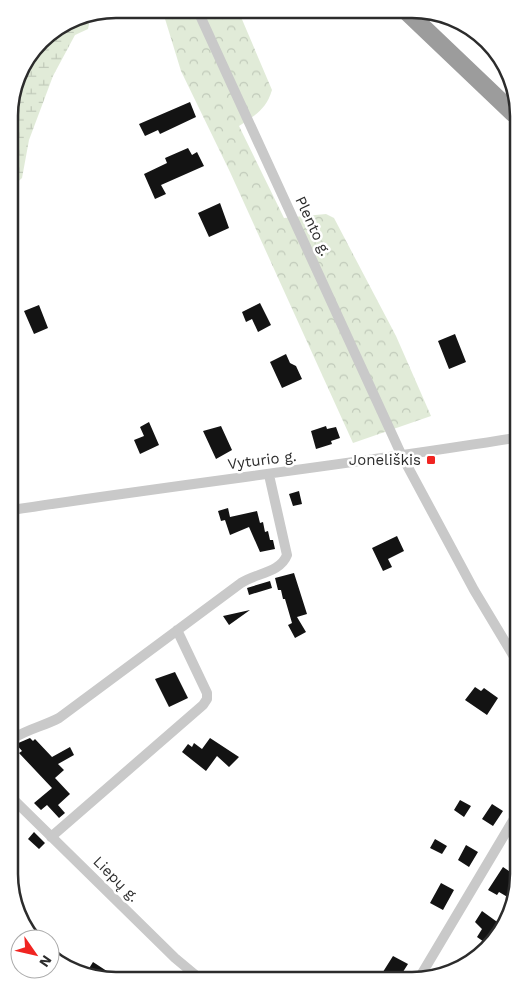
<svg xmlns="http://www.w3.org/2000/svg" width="527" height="989" font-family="'Work Sans',sans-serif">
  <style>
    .forest { fill: url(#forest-crowns) }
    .wetland { fill: url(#wetland-marsh) }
    .building { fill: #131313 }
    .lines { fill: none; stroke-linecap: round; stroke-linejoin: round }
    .minor { stroke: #c9c9c9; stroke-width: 10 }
    .trunk { stroke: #9c9c9c; stroke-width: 18 }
    .poi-dot { fill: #f02421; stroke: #fff; stroke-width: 2 }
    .labels { text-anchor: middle; stroke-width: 5; stroke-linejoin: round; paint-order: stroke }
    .street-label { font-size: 15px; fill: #2c2c2c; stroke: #fff }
    .poi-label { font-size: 15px; fill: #2c2c2c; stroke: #fff; text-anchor: end }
    .rim { fill: none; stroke: #2c2c2c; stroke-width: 2.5 }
  </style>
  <defs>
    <pattern id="forest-crowns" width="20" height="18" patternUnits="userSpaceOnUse" patternTransform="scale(1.25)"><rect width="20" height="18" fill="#e1ebd8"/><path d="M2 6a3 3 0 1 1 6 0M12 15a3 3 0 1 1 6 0" fill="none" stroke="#c1caba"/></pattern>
    <pattern id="wetland-marsh" width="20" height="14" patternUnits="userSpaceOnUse" patternTransform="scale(1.25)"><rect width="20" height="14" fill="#e1ebd8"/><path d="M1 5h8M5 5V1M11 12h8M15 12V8" fill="none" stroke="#c1caba"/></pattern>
  </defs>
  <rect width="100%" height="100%" fill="#fff"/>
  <!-- forest -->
  <path class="forest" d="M 162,9 L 238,10 L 272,90 C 266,110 255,115 239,126 L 284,218 L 326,214 L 334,218 L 396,336 L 431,416 L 353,443 L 230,172 L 181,71 Z"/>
  <!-- wetland -->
  <path class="wetland" d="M 88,14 L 90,20 L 88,29 L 75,35 L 53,76 L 29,140 L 22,178 L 11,188 C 9,171 7,116 10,100 C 19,61 46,22 88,14 Z"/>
  <!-- building -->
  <path class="building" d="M 190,102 L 196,117 L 160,134 L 158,130 L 145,136 L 139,124 Z
    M 188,148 L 192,155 L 197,152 L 204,166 L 161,185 L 166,194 L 155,199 L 144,174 L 167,163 L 165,158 Z
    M 220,203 L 229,228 L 209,237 L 198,213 Z
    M 260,303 L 271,325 L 258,332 L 252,319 L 246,322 L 242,312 Z
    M 39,305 L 48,328 L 34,334 L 24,311 Z
    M 455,334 L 466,362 L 449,369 L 438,341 Z
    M 286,354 L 290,363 L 296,366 L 302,379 L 282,388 L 270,362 Z
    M 149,422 L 159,445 L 140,454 L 134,440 L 144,436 L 140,427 Z
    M 221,426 L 232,450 L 216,459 L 203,431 Z
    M 326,426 L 327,429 L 336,427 L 340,438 L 331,441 L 332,444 L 316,449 L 311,431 Z
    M 299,491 L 302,504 L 293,506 L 289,494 Z
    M 228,508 L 230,517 L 257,511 L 260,523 L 263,522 L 265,532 L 268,531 L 270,540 L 273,540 L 275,549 L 260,552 L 249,527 L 230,535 L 225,520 L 221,521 L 218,511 Z
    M 397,536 L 404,551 L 388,559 L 392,567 L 383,571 L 372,548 Z
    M 294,573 L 307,614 L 297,617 L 306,632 L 295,638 L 288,625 L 292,623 L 285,599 L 283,599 L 281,590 L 278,590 L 275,578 Z
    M 270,581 L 272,588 L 249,595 L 247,588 Z
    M 250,610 L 229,625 L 223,616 Z
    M 175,672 L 188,698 L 169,707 L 155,679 Z
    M 475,687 L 481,691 L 484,688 L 498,698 L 487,715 L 465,700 Z
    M 30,738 L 33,741 L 35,739 L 52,757 L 70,747 L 74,755 L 58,764 L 64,770 L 55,778 L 70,794 L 58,805 L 65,813 L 59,818 L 47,805 L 41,810 L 34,803 L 52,788 L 19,753 L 22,751 L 16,744 Z
    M 210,738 L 239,757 L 229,767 L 217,756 L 206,771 L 182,752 L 188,744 L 192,747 L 194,743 L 202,749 Z
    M 460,800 L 471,806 L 464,817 L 454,810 Z
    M 492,804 L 503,811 L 493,826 L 482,819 Z
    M 34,832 L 45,843 L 39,849 L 28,839 Z
    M 435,839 L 447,846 L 442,854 L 430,848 Z
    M 466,845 L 478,852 L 469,867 L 458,860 Z
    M 503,867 L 516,876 L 509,886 L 515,889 L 511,899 L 499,892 L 497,895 L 488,890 Z
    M 441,883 L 454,890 L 443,910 L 430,903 Z
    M 482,911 L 500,924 L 487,944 L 477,937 L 482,929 L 475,922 Z
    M 393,956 L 408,964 L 401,975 L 381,975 Z
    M 93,962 L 119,979 L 102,979 L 88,970 Z"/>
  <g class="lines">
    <!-- minor -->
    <path class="minor" d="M 197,9 L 402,456 L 474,590 L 516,660
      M 12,510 C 180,484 348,465 515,438
      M 14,738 C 28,729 44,726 59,718 L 241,583 C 256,573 280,573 287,555 L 269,475
      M 14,800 L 175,958 L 199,978
      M 51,837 L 203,705 L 207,699 L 207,693 L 177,630
      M 421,975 L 518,812"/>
    <!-- trunk -->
    <path class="trunk" d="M 406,11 L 513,113"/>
  </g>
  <!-- markers -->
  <rect class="poi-dot" x="426" y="455" width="10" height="10" rx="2.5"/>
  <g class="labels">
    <!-- street labels -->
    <g class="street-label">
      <text transform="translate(313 226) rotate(65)" y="5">Plento g.</text>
      <text transform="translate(262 460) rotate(-7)" y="5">Vyturio g.</text>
      <text transform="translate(116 879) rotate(45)" y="5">Liepų g.</text>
    </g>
    <!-- poi labels -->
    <g class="poi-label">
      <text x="421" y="465">Joneliškis</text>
    </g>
  </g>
  <!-- crop -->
  <path d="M0 0H527V989H0ZM116 18H412A98 98 0 0 1 510 116V874A98 98 0 0 1 412 972H116A98 98 0 0 1 18 874V116A98 98 0 0 1 116 18Z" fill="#fff" fill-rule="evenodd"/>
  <path class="rim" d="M116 18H412A98 98 0 0 1 510 116V874A98 98 0 0 1 412 972H116A98 98 0 0 1 18 874V116A98 98 0 0 1 116 18Z"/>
  <!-- north arrow -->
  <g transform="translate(35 954) rotate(124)"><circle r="24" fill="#ffffff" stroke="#ababab"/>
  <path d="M0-4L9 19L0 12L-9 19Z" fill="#f02421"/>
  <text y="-8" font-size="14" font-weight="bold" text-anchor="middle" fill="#2c2c2c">N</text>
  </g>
</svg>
